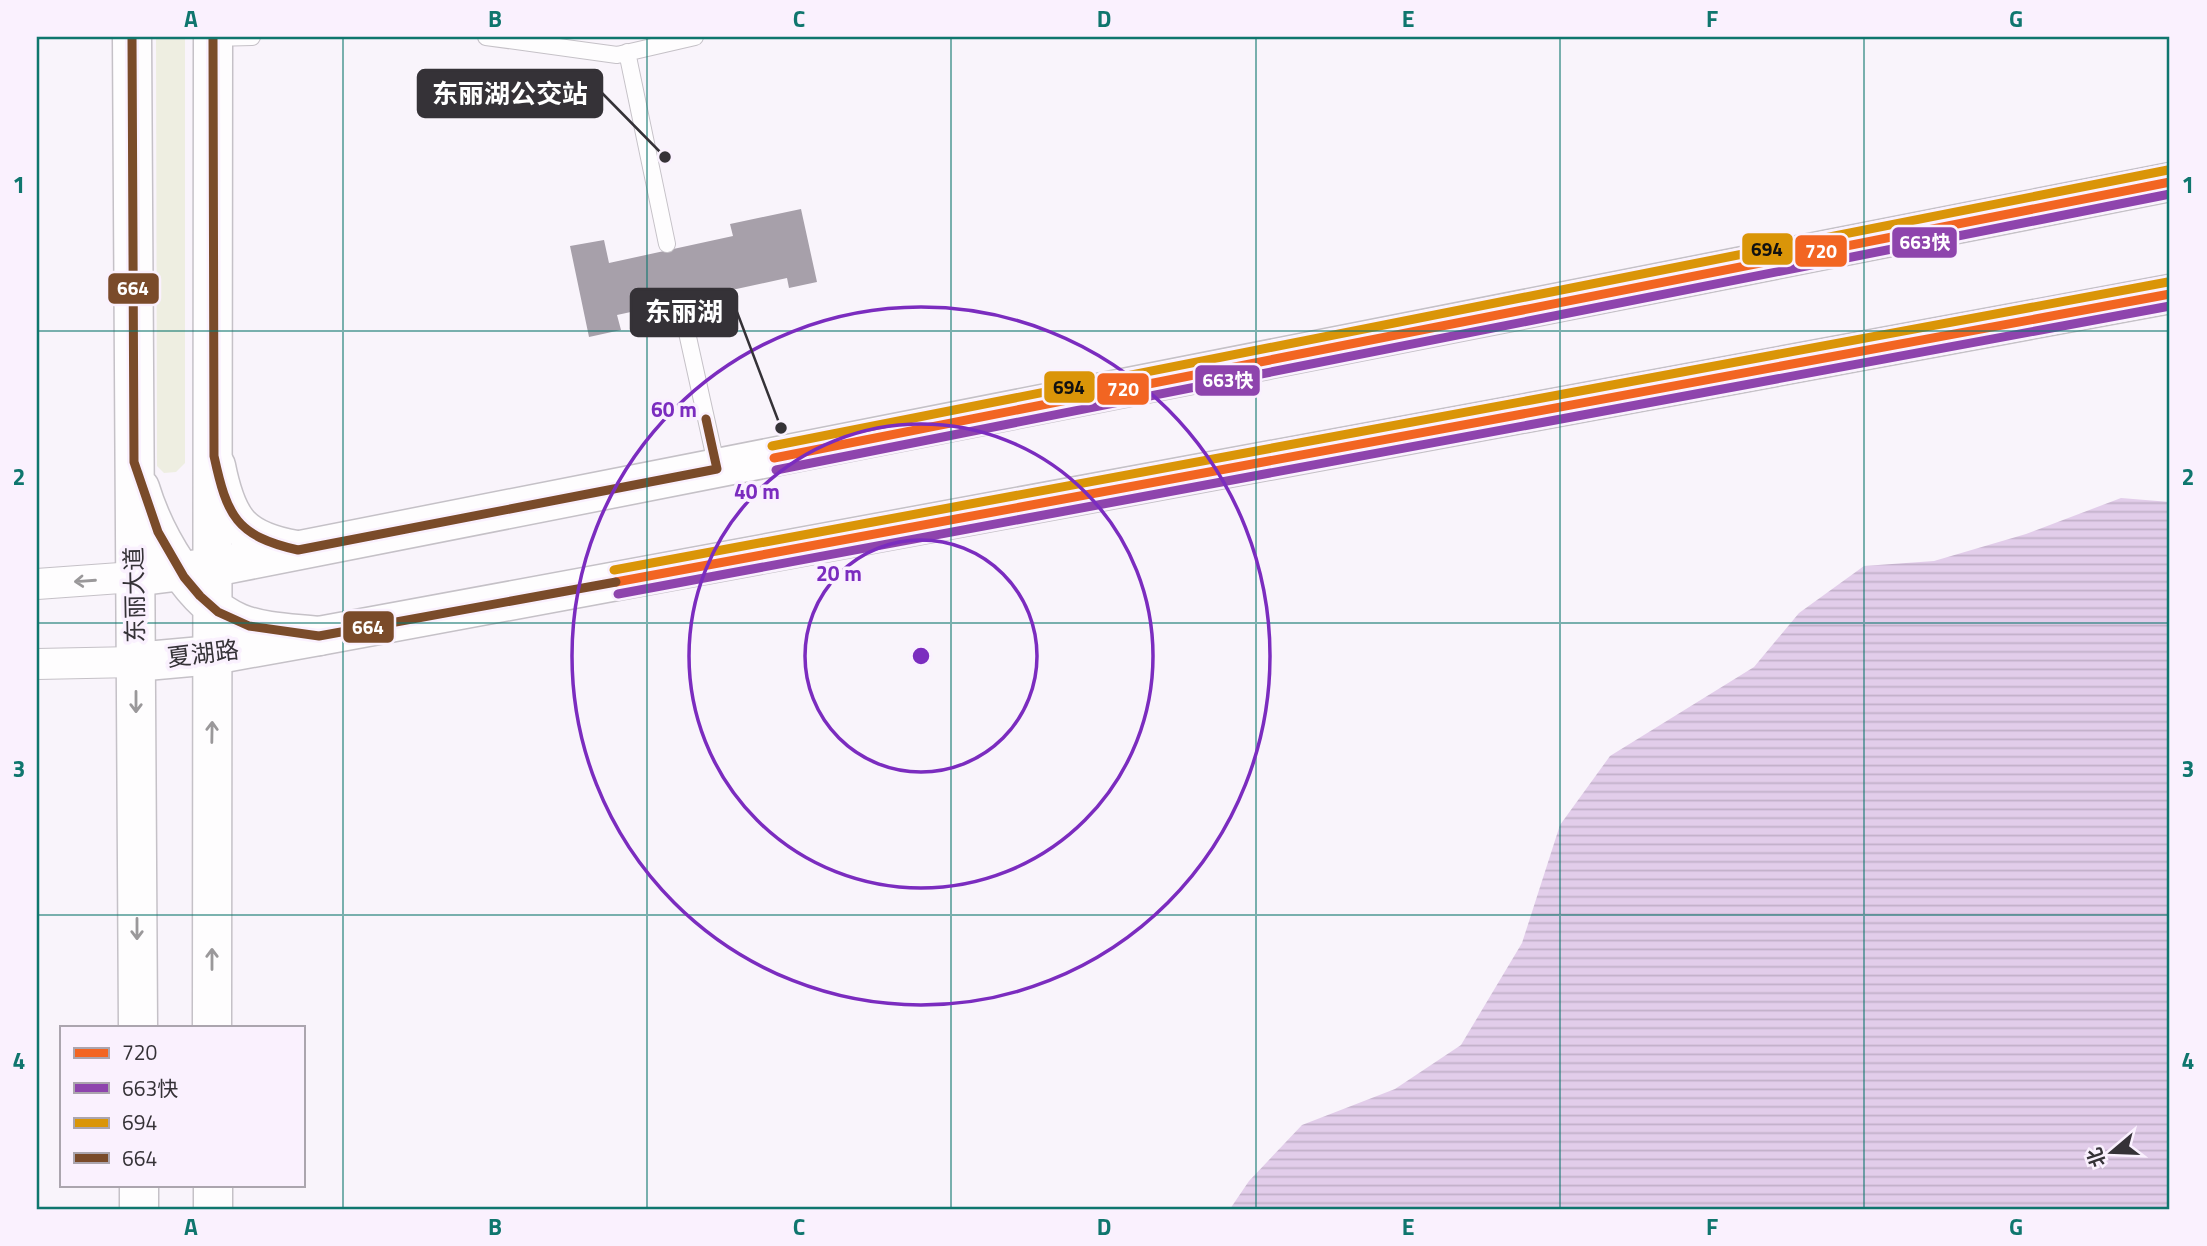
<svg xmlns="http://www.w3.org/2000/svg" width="2207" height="1246" font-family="'Titillium Web','Noto Sans SC',sans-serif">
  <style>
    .green { fill: #eeeee1 }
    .water { fill: url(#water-rules) }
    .building { fill: #a7a0aa }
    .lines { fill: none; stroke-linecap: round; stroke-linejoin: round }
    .service-casing { stroke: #c5c1c7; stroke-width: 18 }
    .minor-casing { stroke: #c5c1c7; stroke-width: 32 }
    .tertiary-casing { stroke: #c5c1c7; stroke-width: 41 }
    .trunk-casing { stroke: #c5c1c7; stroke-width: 41 }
    .service { stroke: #fefdfe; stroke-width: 16 }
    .minor { stroke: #fefdfe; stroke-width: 30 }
    .tertiary { stroke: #fefdfe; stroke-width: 38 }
    .trunk { stroke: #fefdfe; stroke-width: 38 }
    .bus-1-casing { stroke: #faf1fe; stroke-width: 14 }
    .bus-2-casing { stroke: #faf1fe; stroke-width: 14 }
    .bus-3-casing { stroke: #faf1fe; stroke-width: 14 }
    .bus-4-casing { stroke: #faf1fe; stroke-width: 14 }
    .bus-1 { stroke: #f26522; stroke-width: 9 }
    .bus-2 { stroke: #8e44ad; stroke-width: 9 }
    .bus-3 { stroke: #da9508; stroke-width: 9 }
    .bus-4 { stroke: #7a4b2a; stroke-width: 9 }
    .oneway { stroke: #9a989a }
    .grid { fill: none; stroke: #0f766e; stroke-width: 2; stroke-opacity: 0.55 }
    .ring { fill: none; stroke: #7b2cbf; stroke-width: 3.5 }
    .labels { text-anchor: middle; stroke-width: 7; stroke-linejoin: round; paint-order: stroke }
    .street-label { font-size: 24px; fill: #353237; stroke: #faf1fe }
    .centre { fill: #7b2cbf; stroke: #faf1fe; stroke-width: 3.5 }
    .ring-label { font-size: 21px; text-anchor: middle; font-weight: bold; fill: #7b2cbf; stroke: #faf1fe; stroke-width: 7; stroke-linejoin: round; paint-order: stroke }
    .leader { fill: none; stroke: #353237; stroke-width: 2.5 }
    .callout-dot { fill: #353237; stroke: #faf1fe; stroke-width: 2.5 }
    .callout { fill: #353237; stroke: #353237; stroke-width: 2.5 }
    .callout-label { font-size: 26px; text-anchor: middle; font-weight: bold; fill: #fff }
    .line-badge { stroke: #faf1fe; stroke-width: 2.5 }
    .badge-label { font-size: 19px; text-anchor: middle; font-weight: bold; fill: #fff }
    .pale-badge-label { font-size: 19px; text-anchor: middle; font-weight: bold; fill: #111 }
    .neatline { fill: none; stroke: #0f766e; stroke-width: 2.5 }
    .grid-label { font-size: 23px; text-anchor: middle; font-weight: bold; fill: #0f766e }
  </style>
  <defs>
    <pattern id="water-rules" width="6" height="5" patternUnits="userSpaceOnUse" patternTransform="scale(1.75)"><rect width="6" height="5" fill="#e2cdea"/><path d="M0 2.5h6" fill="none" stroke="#c2b0c9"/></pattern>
  </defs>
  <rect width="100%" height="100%" fill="#f9f4fb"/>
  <!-- green -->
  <path class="green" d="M 156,37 L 185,37 L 185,463 L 176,472 L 164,473 L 157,466 Z"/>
  <!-- water -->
  <path class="water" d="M 2121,498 L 2170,502 L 2170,1209 L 1230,1209 L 1249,1181 L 1302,1125 L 1395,1089 L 1461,1045 L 1522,943 L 1560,825 L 1610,756 L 1754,667 L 1799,613 L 1864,566 L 1934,561 L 2026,534 Z"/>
  <!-- building -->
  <path class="building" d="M 801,209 L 817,282 L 789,288 L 787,278 L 617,315 L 621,330 L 589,337 L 570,246 L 604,240 L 609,263 L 733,236 L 730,224 Z"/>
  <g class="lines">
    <!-- service casing -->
    <g class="service-casing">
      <path id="service" d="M 486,37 L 617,55 L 695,37
        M 213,38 L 252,37
        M 627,52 L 667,244
        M 682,310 L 717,468"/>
    </g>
    <!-- minor casing -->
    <g class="minor-casing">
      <path id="minor" d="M 37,584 L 134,577
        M 37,664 L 135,662"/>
    </g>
    <!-- tertiary casing -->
    <g class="tertiary-casing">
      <path id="tertiary" d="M 216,466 C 227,521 240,540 296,550
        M 134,577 L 214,567 L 2170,182
        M 135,662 L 213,655 L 319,636 L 2170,294"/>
    </g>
    <!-- trunk casing -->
    <g class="trunk-casing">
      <path id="trunk" d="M 132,37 L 138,1027
        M 140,488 C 154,534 192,604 239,623 C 264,633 292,633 319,636
        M 212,1027 L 213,37
        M 139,1185 L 139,1209
        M 213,1185 L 213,1209"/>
    </g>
    <!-- service -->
    <use href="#service" class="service"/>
    <!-- minor -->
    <use href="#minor" class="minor"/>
    <!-- tertiary -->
    <use href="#tertiary" class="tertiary"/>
    <!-- trunk -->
    <use href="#trunk" class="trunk"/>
    <!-- bus-1 casing -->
    <g class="bus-1-casing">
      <path id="bus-1" d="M 774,458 L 2170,182
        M 616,582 L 2170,294"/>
    </g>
    <!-- bus-2 casing -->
    <g class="bus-2-casing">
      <path id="bus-2" d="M 776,470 L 2170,194
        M 618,594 L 2170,306"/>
    </g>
    <!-- bus-3 casing -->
    <g class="bus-3-casing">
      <path id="bus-3" d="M 772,446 L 2168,170
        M 614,570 L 2168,282"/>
    </g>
    <!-- bus-4 casing -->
    <g class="bus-4-casing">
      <path id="bus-4" d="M 132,37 L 134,462 L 158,532 L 184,577 L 200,596 L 218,612 L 249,626 L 319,636 L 616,582
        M 213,37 L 214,456 C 227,516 236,536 298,550 L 717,469 L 706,419"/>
    </g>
    <!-- bus-1 -->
    <use href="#bus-1" class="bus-1"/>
    <!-- bus-2 -->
    <use href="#bus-2" class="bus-2"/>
    <!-- bus-3 -->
    <use href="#bus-3" class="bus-3"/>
    <!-- bus-4 -->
    <use href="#bus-4" class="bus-4"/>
  </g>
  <!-- one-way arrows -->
  <defs><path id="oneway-shaft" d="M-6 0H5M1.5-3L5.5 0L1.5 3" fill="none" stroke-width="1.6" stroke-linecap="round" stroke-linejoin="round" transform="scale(1.75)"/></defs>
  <g class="oneway">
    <use href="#oneway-shaft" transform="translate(85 581) rotate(176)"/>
    <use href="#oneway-shaft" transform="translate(136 702) rotate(90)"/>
    <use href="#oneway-shaft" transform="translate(212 732) rotate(-89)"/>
    <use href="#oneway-shaft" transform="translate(137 929) rotate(90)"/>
    <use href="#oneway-shaft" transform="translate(212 959) rotate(-90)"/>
  </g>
  <!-- grid -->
  <path class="grid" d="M 343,37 L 343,1209M 647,37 L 647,1209M 951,37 L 951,1209M 1256,37 L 1256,1209M 1560,37 L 1560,1209M 1864,37 L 1864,1209M 37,331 L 2170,331M 37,623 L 2170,623M 37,915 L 2170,915"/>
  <!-- distance rings -->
  <g class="ring">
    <circle cx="921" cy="656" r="116"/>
    <circle cx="921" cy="656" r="232"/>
    <circle cx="921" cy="656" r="349"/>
  </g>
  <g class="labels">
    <!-- street labels -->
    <g class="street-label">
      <text transform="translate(135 595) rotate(-91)" y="8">东丽大道</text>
      <text transform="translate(203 654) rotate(-7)" y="8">夏湖路</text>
    </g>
  </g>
  <circle cx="921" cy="656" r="10" class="centre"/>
  <g class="ring-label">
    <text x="674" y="417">60 m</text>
    <text x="757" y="499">40 m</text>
    <text x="839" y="581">20 m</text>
  </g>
  <!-- callouts -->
  <path class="leader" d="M665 157L602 93M781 428L737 312"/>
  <g class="callout-dot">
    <circle cx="665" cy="157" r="7"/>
    <circle cx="781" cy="428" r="7"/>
  </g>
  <g class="callout">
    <rect x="418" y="70" width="184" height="47" rx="7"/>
    <rect x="631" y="289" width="106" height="47" rx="7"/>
  </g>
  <g class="callout-label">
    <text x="510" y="103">东丽湖公交站</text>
    <text x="684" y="321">东丽湖</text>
  </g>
  <g class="line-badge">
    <rect x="1891" y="226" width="67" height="33" rx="7" fill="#8e44ad"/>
    <rect x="1741" y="232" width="53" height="34" rx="7" fill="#da9508"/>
    <rect x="1794" y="234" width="54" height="34" rx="7" fill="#f26522"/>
    <rect x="107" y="272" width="53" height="33" rx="7" fill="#7a4b2a"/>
    <rect x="1194" y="364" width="67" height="33" rx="7" fill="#8e44ad"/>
    <rect x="1043" y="370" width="53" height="34" rx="7" fill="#da9508"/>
    <rect x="1096" y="372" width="54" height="34" rx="7" fill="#f26522"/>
    <rect x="342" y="610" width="53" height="34" rx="7" fill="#7a4b2a"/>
  </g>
  <g class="badge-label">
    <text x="1925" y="249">663快</text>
    <text x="1821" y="258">720</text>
    <text x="133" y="295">664</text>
    <text x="1228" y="387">663快</text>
    <text x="1123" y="396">720</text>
    <text x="368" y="634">664</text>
  </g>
  <g class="pale-badge-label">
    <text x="1767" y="256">694</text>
    <text x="1069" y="394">694</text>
  </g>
  <!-- border -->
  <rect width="2207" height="1246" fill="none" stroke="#faf1fe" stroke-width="77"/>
  <!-- legend -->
  <rect x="60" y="1026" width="245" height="161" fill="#faf1fe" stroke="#aba5ae" stroke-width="2"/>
  <rect x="74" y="1048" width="35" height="10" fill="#f26522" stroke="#aba5ae" stroke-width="2"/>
  <text x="122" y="1060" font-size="21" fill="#353237">720</text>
  <rect x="74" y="1083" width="35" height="10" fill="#8e44ad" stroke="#aba5ae" stroke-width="2"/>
  <text x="122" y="1096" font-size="21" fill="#353237">663快</text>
  <rect x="74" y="1118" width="35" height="10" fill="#da9508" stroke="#aba5ae" stroke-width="2"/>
  <text x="122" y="1130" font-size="21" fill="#353237">694</text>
  <rect x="74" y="1153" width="35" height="10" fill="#7a4b2a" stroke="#aba5ae" stroke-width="2"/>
  <text x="122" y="1166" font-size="21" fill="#353237">664</text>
  <!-- north arrow -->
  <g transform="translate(2112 1152) rotate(251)" stroke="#faf1fe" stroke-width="5" paint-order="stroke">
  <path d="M0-5L12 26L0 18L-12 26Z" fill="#353237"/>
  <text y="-10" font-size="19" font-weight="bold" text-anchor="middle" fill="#353237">北</text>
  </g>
  <rect x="38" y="38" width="2130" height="1170" class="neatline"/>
  <g class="grid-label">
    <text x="191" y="27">A</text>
    <text x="495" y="27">B</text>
    <text x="799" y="27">C</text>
    <text x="1104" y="27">D</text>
    <text x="1408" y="27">E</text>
    <text x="1712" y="27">F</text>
    <text x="2016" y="27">G</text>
    <text x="19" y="193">1</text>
    <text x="2188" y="193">1</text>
    <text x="19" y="485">2</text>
    <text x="2188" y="485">2</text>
    <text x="19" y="777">3</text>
    <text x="2188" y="777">3</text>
    <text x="19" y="1069">4</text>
    <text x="2188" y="1069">4</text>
    <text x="191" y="1235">A</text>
    <text x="495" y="1235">B</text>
    <text x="799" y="1235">C</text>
    <text x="1104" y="1235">D</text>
    <text x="1408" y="1235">E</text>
    <text x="1712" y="1235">F</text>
    <text x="2016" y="1235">G</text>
  </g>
</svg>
